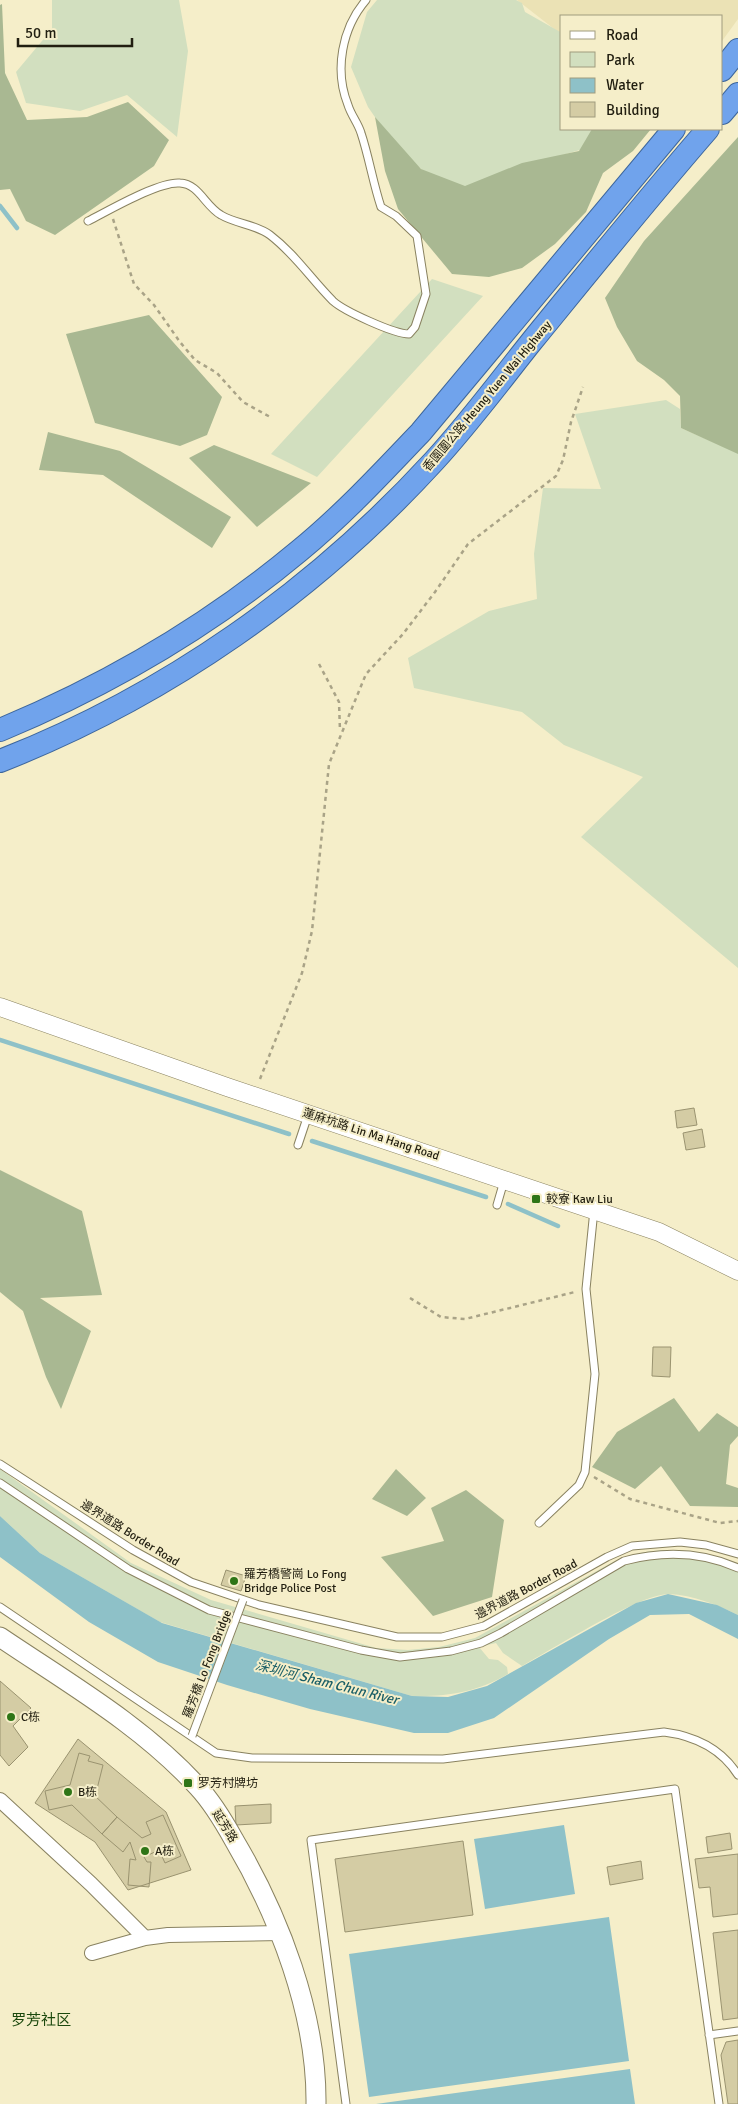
<svg xmlns="http://www.w3.org/2000/svg" width="738" height="2104" font-family="Signika,'Noto Sans SC',sans-serif">
  <style>
    .built { fill: #ebe2b5 }
    .green { fill: #d2dfbf }
    .forest { fill: #a9b892 }
    .water { fill: #8ec1c8 }
    .lines { fill: none; stroke-linecap: round; stroke-linejoin: round }
    .stream { stroke: #8ec1c8; stroke-width: 4.5 }
    .building { fill: #d4cca4; stroke: #9a9370 }
    .service-casing { stroke: #898260; stroke-width: 9 }
    .minor-casing { stroke: #898260; stroke-width: 16 }
    .tertiary-casing { stroke: #898260; stroke-width: 19 }
    .secondary-casing { stroke: #898260; stroke-width: 21 }
    .trunk-casing { stroke: #3d669c; stroke-width: 24 }
    .path { stroke: #a9a387; stroke-width: 2.5; stroke-dasharray: 4 4; stroke-linecap: butt }
    .service { stroke: #fff; stroke-width: 7 }
    .minor { stroke: #fff; stroke-width: 14 }
    .tertiary { stroke: #fff; stroke-width: 18 }
    .secondary { stroke: #fff; stroke-width: 19 }
    .trunk { stroke: #70a3ec; stroke-width: 22 }
    .service-bridge-casing { stroke: #898260; stroke-width: 9; stroke-linecap: butt }
    .service-bridge { stroke: #fff; stroke-width: 7 }
    .poi-dot { fill: #2e7517; stroke: #f5eec9; stroke-width: 2 }
    .labels { text-anchor: middle; stroke-width: 4; stroke-linejoin: round; paint-order: stroke }
    .street-label { font-size: 12px; fill: #211e10; stroke: #f5eec9 }
    .poi-label { font-size: 12px; fill: #211e10; stroke: #f5eec9; text-anchor: start }
    .water-label { font-size: 14px; font-style: italic; fill: #1a5f67; stroke: #f5eec9 }
    .quarter-label { font-size: 15px; fill: #1b480d; stroke: #f5eec9 }
  </style>
  <rect width="100%" height="100%" fill="#f5eec9"/>
  <!-- built -->
  <path class="built" d="M 517,0 L 738,0 L 738,19 L 722,41 L 722,16 L 562,16 L 562,35 Z"/>
  <!-- green -->
  <path class="green" d="M 52,0 L 179,0 L 188,51 L 177,137 L 127,95 L 80,111 L 26,103 L 16,72 L 52,29 Z
    M 377,0 L 516,0 L 522,3 L 525,12 L 562,33 L 562,129 L 593,129 L 583,149 L 522,167 L 465,190 L 426,173 L 397,149 L 368,107 L 351,67 L 367,12 Z
    M 432,279 L 483,296 L 317,477 L 271,454 Z
    M 666,400 L 680,409 L 681,428 L 738,453 L 738,968 L 581,837 L 643,777 L 564,745 L 522,712 L 414,688 L 408,658 L 489,611 L 537,599 L 534,554 L 543,488 L 601,489 L 575,414 Z
    M 0,1469 L 131,1563 L 211,1600 L 376,1648 L 408,1650 L 439,1647 L 475,1638 L 613,1562 C 657,1543 694,1549 738,1564 L 738,1615 C 718,1605 693,1595 669,1594 C 641,1593 551,1650 522,1666 L 503,1653 L 496,1643 L 479,1647 L 489,1659 L 498,1660 L 507,1667 L 508,1674 C 477,1692 447,1697 412,1696 L 160,1622 L 40,1553 L 0,1516 Z"/>
  <!-- forest -->
  <path class="forest" d="M 2,4 L 5,73 L 27,120 L 87,117 L 128,102 L 169,140 L 154,166 L 55,235 L 26,221 L 10,189 L 0,190 L 0,5 Z
    M 375,117 L 421,169 L 465,186 L 522,163 L 579,151 L 592,129 L 651,129 L 633,151 L 603,173 L 586,212 L 555,244 L 522,268 L 489,277 L 452,274 L 398,209 L 385,171 Z
    M 738,137 L 738,454 L 681,428 L 680,396 L 664,380 L 637,361 L 617,327 L 605,298 L 644,241 Z
    M 149,315 L 222,397 L 207,435 L 180,446 L 95,423 L 66,334 Z
    M 48,432 L 120,451 L 231,517 L 212,548 L 103,475 L 39,470 Z
    M 214,445 L 311,483 L 257,527 L 189,458 Z
    M 0,1170 L 82,1211 L 102,1295 L 40,1298 L 91,1331 L 61,1409 L 46,1377 L 23,1311 L 0,1292 Z
    M 674,1398 L 699,1432 L 717,1413 L 738,1427 L 738,1436 L 730,1445 L 726,1484 L 738,1488 L 738,1507 L 690,1506 L 661,1466 L 635,1489 L 592,1467 L 617,1432 Z
    M 396,1469 L 426,1498 L 407,1516 L 372,1499 Z
    M 466,1490 L 504,1520 L 492,1597 L 433,1616 L 381,1557 L 444,1541 L 431,1508 Z"/>
  <!-- water -->
  <path class="water" d="M 0,1516 L 40,1553 L 162,1623 L 412,1696 L 448,1697 L 487,1686 L 636,1603 L 668,1594 L 717,1605 L 738,1615 L 738,1639 L 689,1614 L 650,1615 L 609,1639 L 494,1718 L 448,1733 L 414,1733 L 310,1709 L 227,1685 L 158,1662 L 89,1622 L 0,1557 Z
    M 564,1825 L 575,1894 L 485,1909 L 474,1839 Z
    M 609,1917 L 629,2061 L 369,2097 L 349,1954 Z
    M 630,2069 L 635,2104 L 376,2104 Z"/>
  <g class="lines">
    <!-- stream -->
    <path class="stream" d="M 0,206 L 17,228
      M 0,1040 L 289,1134
      M 312,1141 L 486,1197
      M 508,1204 L 558,1226"/>
  </g>
  <!-- building -->
  <path class="building" d="M 694,1108 L 697,1125 L 677,1128 L 675,1111 Z
    M 702,1129 L 705,1147 L 686,1150 L 683,1133 Z
    M 653,1347 L 671,1347 L 670,1377 L 652,1376 Z
    M 226,1570 L 246,1576 L 241,1591 L 221,1585 Z
    M 0,1681 L 31,1708 L 13,1726 L 28,1747 L 9,1766 L 0,1755 Z
    M 78,1739 L 166,1812 L 191,1870 L 128,1890 L 95,1842 L 35,1803 Z
    M 79,1753 L 90,1756 L 88,1761 L 103,1765 L 97,1789 L 93,1788 L 92,1793 L 117,1817 L 102,1834 L 72,1805 L 49,1810 L 45,1791 L 70,1785 Z
    M 271,1804 L 271,1823 L 236,1825 L 235,1806 Z
    M 163,1815 L 181,1856 L 165,1863 L 159,1850 L 144,1857 L 147,1862 L 151,1862 L 149,1887 L 128,1885 L 130,1859 L 136,1860 L 130,1842 L 123,1852 L 102,1834 L 117,1817 L 142,1838 L 151,1834 L 146,1822 Z
    M 730,1833 L 732,1849 L 708,1853 L 706,1837 Z
    M 463,1841 L 473,1915 L 345,1932 L 335,1859 Z
    M 738,1854 L 738,1914 L 713,1917 L 710,1887 L 699,1888 L 695,1859 Z
    M 641,1861 L 643,1879 L 610,1885 L 607,1867 Z
    M 738,1930 L 738,2018 L 723,2020 L 713,1933 Z
    M 738,2040 L 738,2104 L 728,2104 L 721,2055 L 726,2042 Z"/>
  <g class="lines">
    <!-- service casing -->
    <g class="service-casing">
      <path id="service" d="M 88,221 C 108,211 159,181 180,183 C 199,184 205,206 221,215 C 236,224 255,224 270,235 C 295,254 311,279 333,301 C 344,311 394,334 409,334 L 415,327 L 426,294 L 417,236 L 396,216 L 381,207 C 373,183 369,157 361,133 C 358,123 351,115 348,105 C 334,70 342,28 366,0
        M 298,1145 L 308,1115
        M 497,1205 L 504,1181
        M 0,1464 L 133,1550 L 191,1582 L 259,1605 L 397,1637 L 442,1637 L 484,1626 L 607,1557 L 632,1546 L 680,1542 L 706,1545 L 738,1554
        M 0,1483 L 128,1569 L 209,1610 L 361,1650 L 400,1657 L 451,1651 L 481,1643 L 501,1633 L 624,1561 C 662,1551 702,1552 738,1568
        M 539,1523 L 579,1485 L 585,1472 L 595,1374 L 586,1289 L 594,1210
        M 0,1607 L 216,1753 L 252,1758 L 443,1759 L 664,1732 C 695,1736 721,1748 738,1775
        M 709,2035 L 738,2031
        M 346,2104 L 311,1840 L 675,1789 L 719,2104"/>
    </g>
    <!-- minor casing -->
    <g class="minor-casing">
      <path id="minor" d="M 0,1800 L 91,1884 L 145,1938
        M 92,1953 L 145,1938 L 168,1935 L 280,1933"/>
    </g>
    <!-- tertiary casing -->
    <g class="tertiary-casing">
      <path id="tertiary" d="M 0,1007 L 227,1087 L 659,1232 L 738,1271"/>
    </g>
    <!-- secondary casing -->
    <g class="secondary-casing">
      <path id="secondary" d="M 0,1637 C 68,1683 143,1726 198,1787 C 213,1803 224,1822 234,1840 C 279,1916 317,2014 316,2104"/>
    </g>
    <!-- trunk casing -->
    <g class="trunk-casing">
      <path id="trunk" d="M 722,70 L 738,50
        M 722,113 L 738,94
        M 0,730 C 108,685 209,626 299,551 C 343,515 382,473 421,432 L 674,129
        M 0,761 C 166,696 314,592 434,461 C 469,423 500,381 532,341 C 590,270 648,198 708,129"/>
    </g>
    <!-- path -->
    <path class="path" d="M 113,219 L 134,284 L 154,305 L 180,342 L 195,360 L 217,373 L 243,402 L 272,418
      M 319,664 L 339,702 L 340,731
      M 260,1079 L 302,973 L 312,931 L 329,764 L 366,674 L 403,634 L 435,592 L 468,544 L 556,476 L 563,460 L 571,422 L 583,387
      M 410,1298 L 441,1317 L 465,1319 L 575,1292
      M 594,1477 L 630,1499 L 720,1523 L 738,1521"/>
    <!-- service -->
    <use href="#service" class="service"/>
    <!-- minor -->
    <use href="#minor" class="minor"/>
    <!-- tertiary -->
    <use href="#tertiary" class="tertiary"/>
    <!-- secondary -->
    <use href="#secondary" class="secondary"/>
    <!-- trunk -->
    <use href="#trunk" class="trunk"/>
    <!-- service-bridge casing -->
    <g class="service-bridge-casing">
      <path id="service-bridge" d="M 192,1736 L 243,1600"/>
    </g>
    <!-- service-bridge -->
    <use href="#service-bridge" class="service-bridge"/>
  </g>
  <!-- markers -->
  <g class="poi-dot">
    <rect x="531" y="1194" width="10" height="10" rx="2.5"/>
    <circle cx="234" cy="1581" r="5"/>
    <circle cx="11" cy="1717" r="5"/>
    <rect x="183" y="1778" width="10" height="10" rx="2.5"/>
    <circle cx="68" cy="1792" r="5"/>
    <circle cx="145" cy="1851" r="5"/>
  </g>
  <g class="labels">
    <!-- street labels -->
    <g class="street-label">
      <text transform="translate(487 396) rotate(-50)" y="4">香園圍公路 Heung Yuen Wai Highway</text>
      <text transform="translate(371 1134) rotate(18)" y="4">蓮麻坑路 Lin Ma Hang Road</text>
      <text transform="translate(130 1533) rotate(32)" y="4">邊界道路 Border Road</text>
      <text transform="translate(526 1589) rotate(-28)" y="4">邊界道路 Border Road</text>
      <text transform="translate(207 1664) rotate(-69)" y="4">羅芳橋 Lo Fong Bridge</text>
      <text transform="translate(225 1826) rotate(58)" y="4">延芳路</text>
    </g>
    <!-- poi labels -->
    <g class="poi-label">
      <text x="546" y="1203">較寮 Kaw Liu</text>
      <text x="244" y="1578">羅芳橋警崗 Lo Fong<tspan x="244" dy="14">Bridge Police Post</tspan></text>
      <text x="21" y="1721">C栋</text>
      <text x="198" y="1787">罗芳村牌坊</text>
      <text x="78" y="1796">B栋</text>
      <text x="155" y="1855">A栋</text>
    </g>
    <!-- water labels -->
    <g class="water-label">
      <text transform="translate(327 1682) rotate(14)" y="5">深圳河 Sham Chun River</text>
    </g>
    <!-- quarter labels -->
    <g class="quarter-label">
      <text x="41" y="2025">罗芳社区</text>
    </g>
  </g>
  <!-- legend -->
  <rect x="560" y="15" width="162" height="115" fill="#f5eec9" stroke="#a09b7f"/>
  <rect x="570" y="31" width="25" height="8" fill="#ffffff" stroke="#a09b7f"/>
  <text x="606" y="40" font-size="15" fill="#211e10">Road</text>
  <rect x="570" y="52" width="25" height="15" fill="#d2dfbf" stroke="#a09b7f"/>
  <text x="606" y="65" font-size="15" fill="#211e10">Park</text>
  <rect x="570" y="78" width="25" height="15" fill="#8ec1c8" stroke="#a09b7f"/>
  <text x="606" y="90" font-size="15" fill="#211e10">Water</text>
  <rect x="570" y="102" width="25" height="15" fill="#d4cca4" stroke="#a09b7f"/>
  <text x="606" y="115" font-size="15" fill="#211e10">Building</text>
  <!-- scale -->
  <path d="M18 38v8h114v-8" fill="none" stroke="#211e10" stroke-width="2.5"/>
  <text x="25" y="38" font-size="15" fill="#211e10" stroke="#f5eec9" stroke-width="4" paint-order="stroke">50 m</text>
</svg>
